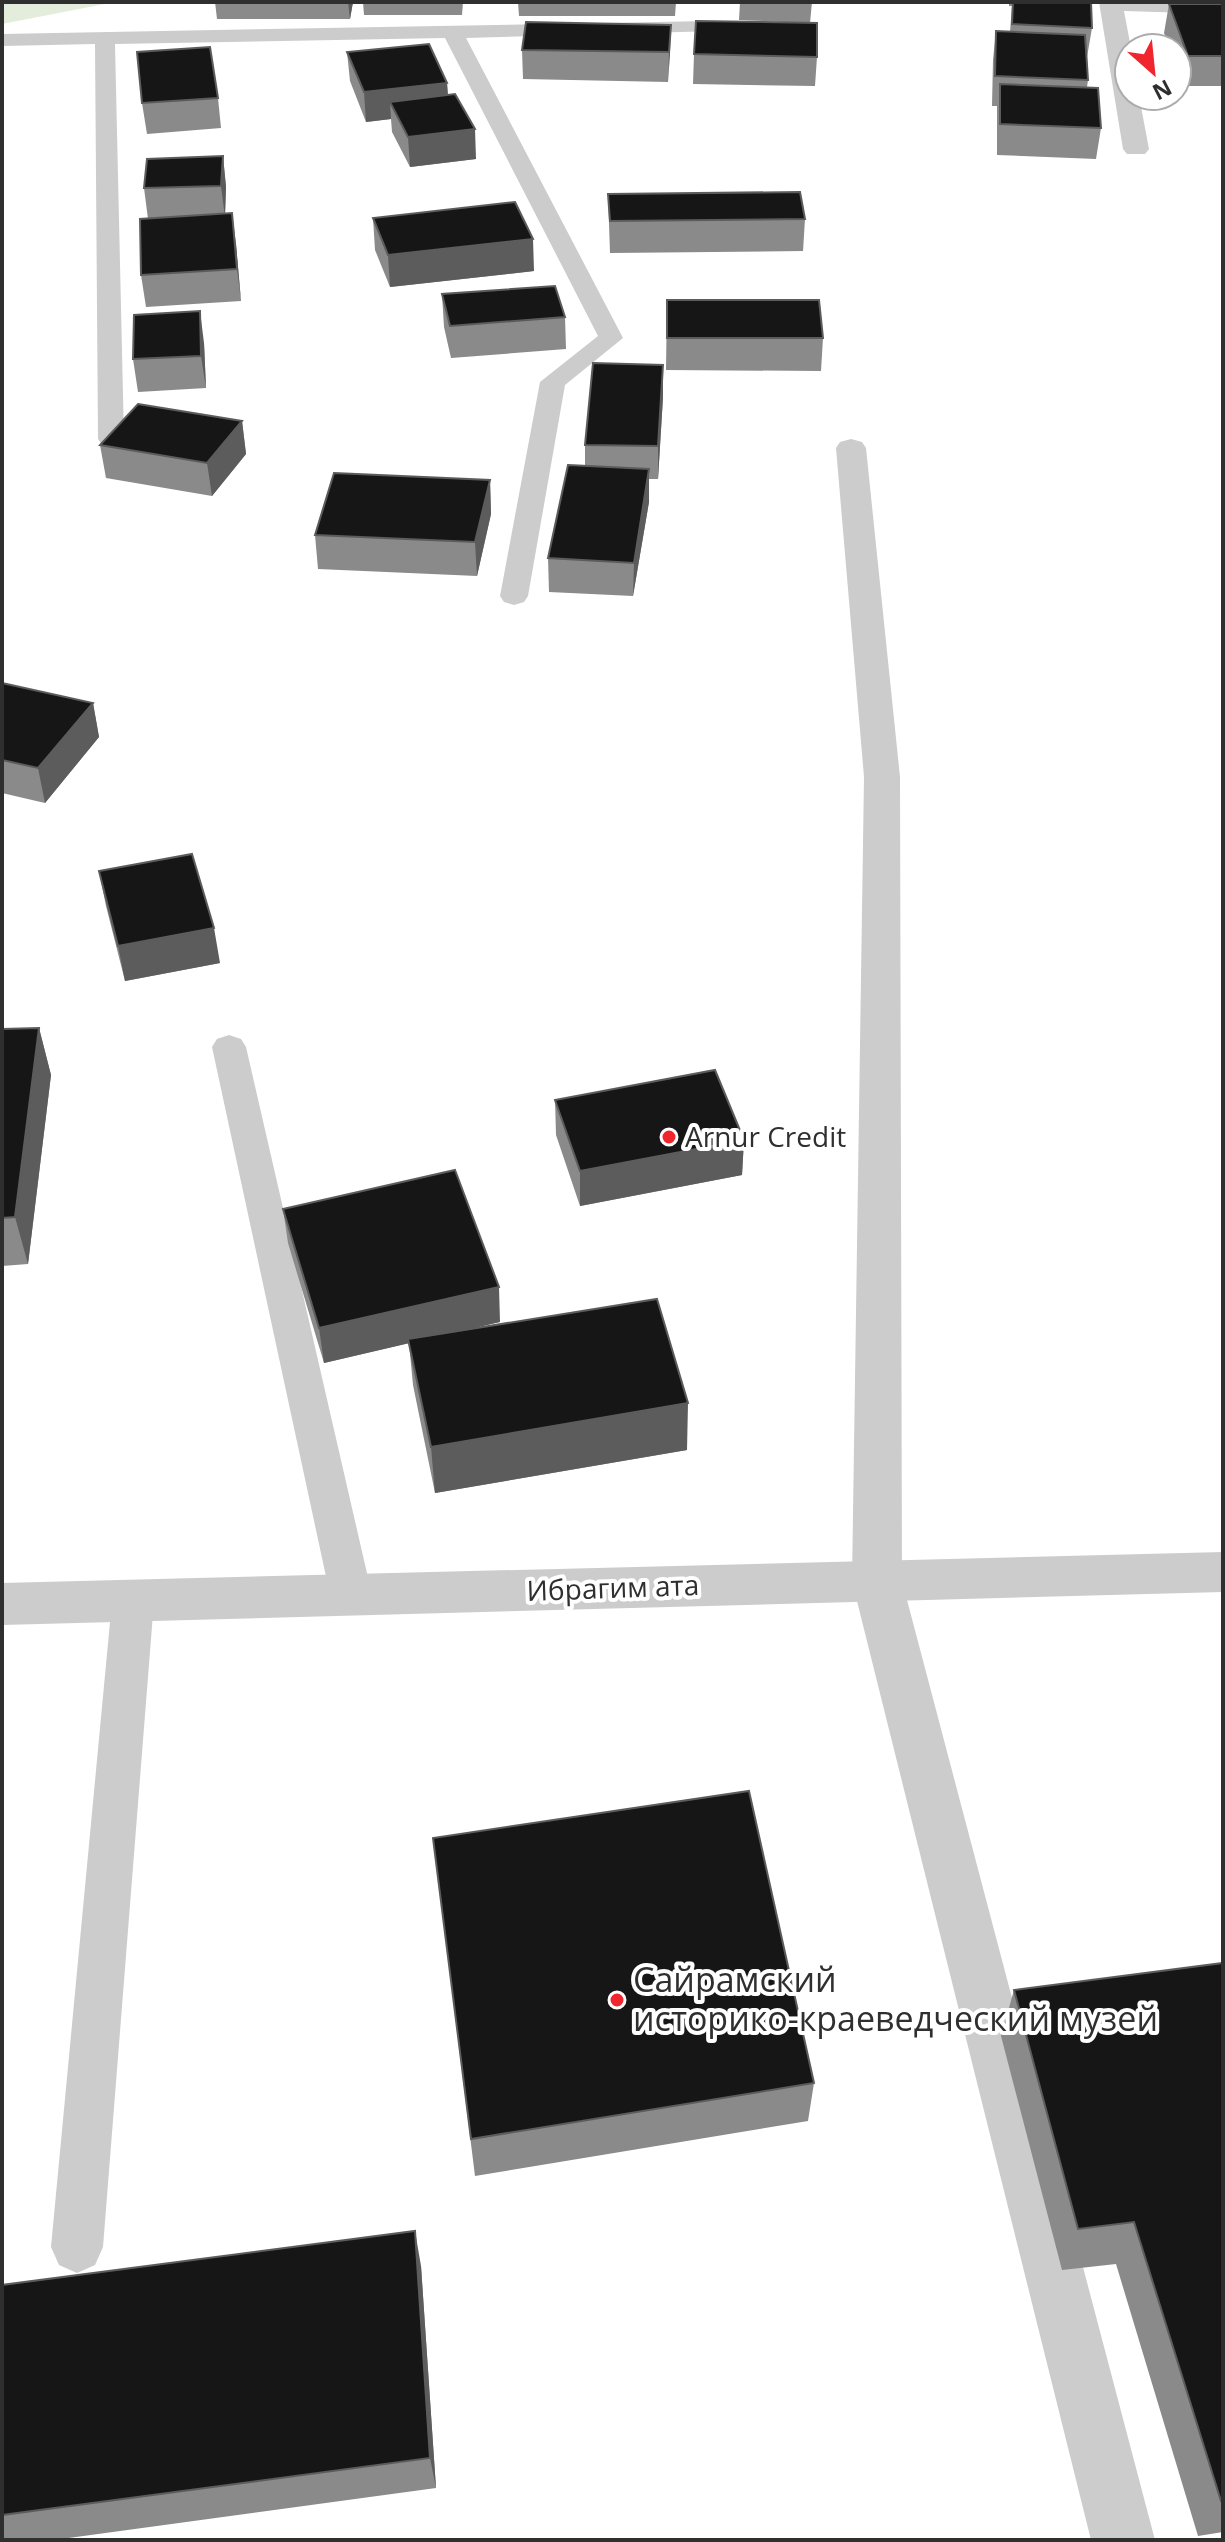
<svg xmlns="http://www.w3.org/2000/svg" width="1225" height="2542" font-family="'Open Sans',sans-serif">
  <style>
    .green { fill: #e4eddb }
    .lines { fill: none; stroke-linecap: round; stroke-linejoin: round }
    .service { fill: #ccc; fill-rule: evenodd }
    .minor { fill: #ccc; fill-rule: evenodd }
    .tertiary { fill: #ccc; fill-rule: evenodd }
    .wall { fill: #8a8a8a }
    .shaded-wall { fill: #5c5c5c }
    .building { fill: #161616; stroke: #5c5c5c; stroke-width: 2 }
    .poi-dot { fill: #f1252d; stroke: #fff; stroke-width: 3 }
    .labels { text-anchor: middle; stroke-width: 8; stroke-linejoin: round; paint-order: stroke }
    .poi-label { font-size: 28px; fill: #2f2f2f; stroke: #fff; text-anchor: start }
    .street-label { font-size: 28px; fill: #2f2f2f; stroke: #fff }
    .near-poi-label { font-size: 34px; fill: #2f2f2f; stroke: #fff; text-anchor: start }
  </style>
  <rect width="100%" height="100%" fill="#fff"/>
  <!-- green -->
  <path class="green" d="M 2,2 L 115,2 L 2,24 Z"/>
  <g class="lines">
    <!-- service -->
    <path class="service" d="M 710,21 L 717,23 L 720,27 L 717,31 L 466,38 L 623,338 L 565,385 L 528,596 L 524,602 L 514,605 L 504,602 L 500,596 L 540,382 L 598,336 L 445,38 L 115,44 L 124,439 L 120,445 L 102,445 L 98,439 L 95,44 L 2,46 L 2,34 Z
      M 229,1035 L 241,1039 L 246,1047 L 372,1595 L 366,1608 L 351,1613 L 336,1608 L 330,1595 L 212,1047 L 217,1039 Z
      M 133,1583 L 148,1588 L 154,1601 L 103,2247 L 95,2265 L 77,2273 L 59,2265 L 51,2247 L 112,1601 L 118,1588 Z"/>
    <!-- minor -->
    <path class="minor" d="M 1099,2 L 1223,2 L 1223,14 L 1124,11 L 1131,48 L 1129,96 L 1139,96 L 1149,149 L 1145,154 L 1127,154 L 1123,149 Z
      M 851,439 L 862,442 L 866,448 L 900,777 L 902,1581 L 1155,2540 L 1091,2540 L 852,1581 L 864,777 L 836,448 L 840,442 Z"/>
    <!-- tertiary -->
    <path class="tertiary" d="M 1223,1552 L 1223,1592 L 2,1625 L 2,1583 Z"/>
  </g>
  <!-- wall -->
  <path class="wall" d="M 215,2 L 353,2 L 350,19 L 217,19 Z
    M 363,2 L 463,2 L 462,15 L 364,15 Z
    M 518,2 L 676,2 L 675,16 L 519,16 Z
    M 740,2 L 812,2 L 810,23 L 817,57 L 815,86 L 693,84 L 694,54 L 807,23 L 739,20 Z
    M 1009,2 L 1091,2 L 1092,28 L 1087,57 L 1088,80 L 1087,87 L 1101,128 L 1096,159 L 997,155 L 997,106 L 992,106 L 993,60 L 996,31 L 1010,32 L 1012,6 L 1009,6 Z
    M 1169,4 L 1223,4 L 1223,86 L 1183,86 L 1177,69 L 1177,48 L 1170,48 L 1164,33 Z
    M 671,25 L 668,82 L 523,79 L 522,50 Z
    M 347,52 L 447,83 L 448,95 L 476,159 L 410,167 L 392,132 L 391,119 L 366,122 L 350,81 Z
    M 218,98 L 221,128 L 147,134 L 142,103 Z
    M 223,156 L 226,187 L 225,214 L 236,244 L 241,301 L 146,307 L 141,275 L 148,219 L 144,188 Z
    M 608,194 L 805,219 L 803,251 L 610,253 Z
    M 373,218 L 534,271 L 390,287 L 375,250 Z
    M 442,294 L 565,317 L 566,349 L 451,358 L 444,327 Z
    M 667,300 L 823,338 L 821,371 L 666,370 Z
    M 204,343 L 206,388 L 138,392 L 133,359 Z
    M 663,397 L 658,479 L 649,479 L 649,502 L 633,596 L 549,592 L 548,558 L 585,466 L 585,445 Z
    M 242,421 L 246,454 L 212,496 L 106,478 L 100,445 Z
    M 490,480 L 491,514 L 477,576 L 318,569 L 315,535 Z
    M 2,683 L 93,703 L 99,737 L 45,803 L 2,793 Z
    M 99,871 L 220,963 L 125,981 L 106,906 Z
    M 39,1028 L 51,1075 L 28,1264 L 2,1266 L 2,1029 Z
    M 555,1100 L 744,1140 L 742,1175 L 580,1206 L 556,1135 Z
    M 283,1209 L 500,1322 L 468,1329 L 687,1450 L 435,1493 L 413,1385 L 409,1343 L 324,1363 L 288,1243 Z
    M 433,1838 L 814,2083 L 808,2121 L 475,2176 Z
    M 1223,1963 L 1223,2532 L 1198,2536 L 1116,2264 L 1062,2270 L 1001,2036 L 1014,1990 Z
    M 421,2266 L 436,2488 L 54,2540 L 2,2540 L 2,2285 Z"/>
  <!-- shaded-wall -->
  <path class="shaded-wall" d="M 348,2 L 353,2 L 350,19 Z
    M 671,25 L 670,54 L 668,82 L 669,52 Z
    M 447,83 L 449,113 L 390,102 L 391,119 L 366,122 L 364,92 Z
    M 475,129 L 476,159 L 410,167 L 408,137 Z
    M 223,156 L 226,187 L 225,217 L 221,186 Z
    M 232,213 L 236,244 L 241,301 L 237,269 Z
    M 533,239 L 534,271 L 390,287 L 388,255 Z
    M 200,311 L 204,343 L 206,388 L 201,356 Z
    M 663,365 L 663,397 L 658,479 L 658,446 Z
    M 242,421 L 246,454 L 212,496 L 207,463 Z
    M 649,469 L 649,502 L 633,596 L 634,563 Z
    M 490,480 L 491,514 L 477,576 L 475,542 Z
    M 93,703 L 99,737 L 45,803 L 38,768 Z
    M 214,928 L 220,963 L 125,981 L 118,946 Z
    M 39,1028 L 51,1075 L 28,1264 L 15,1217 Z
    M 744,1140 L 742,1175 L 580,1206 L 580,1171 Z
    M 499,1287 L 500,1322 L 324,1363 L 319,1328 Z
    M 688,1403 L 687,1450 L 435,1493 L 431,1447 Z
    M 415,2231 L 421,2266 L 436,2488 L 430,2458 Z"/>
  <!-- building -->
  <path class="building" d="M 1013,2 L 1091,2 L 1092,28 L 1012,24 Z
    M 1169,4 L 1223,4 L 1223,56 L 1188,56 Z
    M 696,21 L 817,23 L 817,57 L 694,54 Z
    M 526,22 L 671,25 L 669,52 L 522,50 Z
    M 996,31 L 1085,35 L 1088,80 L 995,76 Z
    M 429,44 L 447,83 L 364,92 L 347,52 Z
    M 210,47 L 218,98 L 142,103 L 137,52 Z
    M 1000,84 L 1098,88 L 1101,128 L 1000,124 Z
    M 455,94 L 475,129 L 408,137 L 390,102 Z
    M 223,156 L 221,186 L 144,188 L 147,159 Z
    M 800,192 L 805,219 L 610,221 L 608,194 Z
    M 515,202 L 533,239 L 388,255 L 373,218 Z
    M 232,213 L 237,269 L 141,275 L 140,219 Z
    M 555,286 L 565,317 L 450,326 L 442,294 Z
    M 667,300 L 819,300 L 823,338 L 667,338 Z
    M 200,311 L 201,356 L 133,359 L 134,315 Z
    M 593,363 L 663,365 L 658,446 L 585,445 Z
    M 138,404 L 242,421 L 207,463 L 100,445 Z
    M 568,465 L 649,469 L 634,563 L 548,558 Z
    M 334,473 L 490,480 L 475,542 L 315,535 Z
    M 2,683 L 93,703 L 38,768 L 2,760 Z
    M 192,854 L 214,928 L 118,946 L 99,871 Z
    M 39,1028 L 15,1217 L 2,1218 L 2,1029 Z
    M 715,1070 L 744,1140 L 580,1171 L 555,1100 Z
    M 455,1170 L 499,1287 L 319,1328 L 283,1209 Z
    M 657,1299 L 688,1403 L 431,1447 L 408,1339 Z
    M 749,1791 L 814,2083 L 471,2139 L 433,1838 Z
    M 1223,1963 L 1223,2501 L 1221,2501 L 1134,2222 L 1078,2229 L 1014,1990 Z
    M 415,2231 L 430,2458 L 2,2515 L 2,2285 Z"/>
  <!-- markers -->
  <g class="poi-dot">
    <circle cx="669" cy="1137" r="8"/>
    <circle cx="617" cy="2000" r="8"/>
  </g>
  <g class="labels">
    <!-- poi labels -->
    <g class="poi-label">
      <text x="685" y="1147">Arnur Credit</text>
    </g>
    <!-- street labels -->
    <g class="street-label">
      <text transform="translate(613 1588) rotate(-2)" y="10">Ибрагим ата</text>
    </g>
    <!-- near-poi labels -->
    <g class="near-poi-label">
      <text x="633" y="1992">Сайрамский<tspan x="633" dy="39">историко-краеведческий музей</tspan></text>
    </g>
  </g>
  <!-- border -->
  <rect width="1225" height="2542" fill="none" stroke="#2f2f2f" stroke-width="8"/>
  <!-- north arrow -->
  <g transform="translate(1153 72) rotate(153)"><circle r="38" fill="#ffffff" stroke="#acacac" stroke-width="2"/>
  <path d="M0-6L14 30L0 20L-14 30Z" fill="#f1252d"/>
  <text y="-12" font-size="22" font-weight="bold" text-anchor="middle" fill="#2f2f2f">N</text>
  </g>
</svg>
